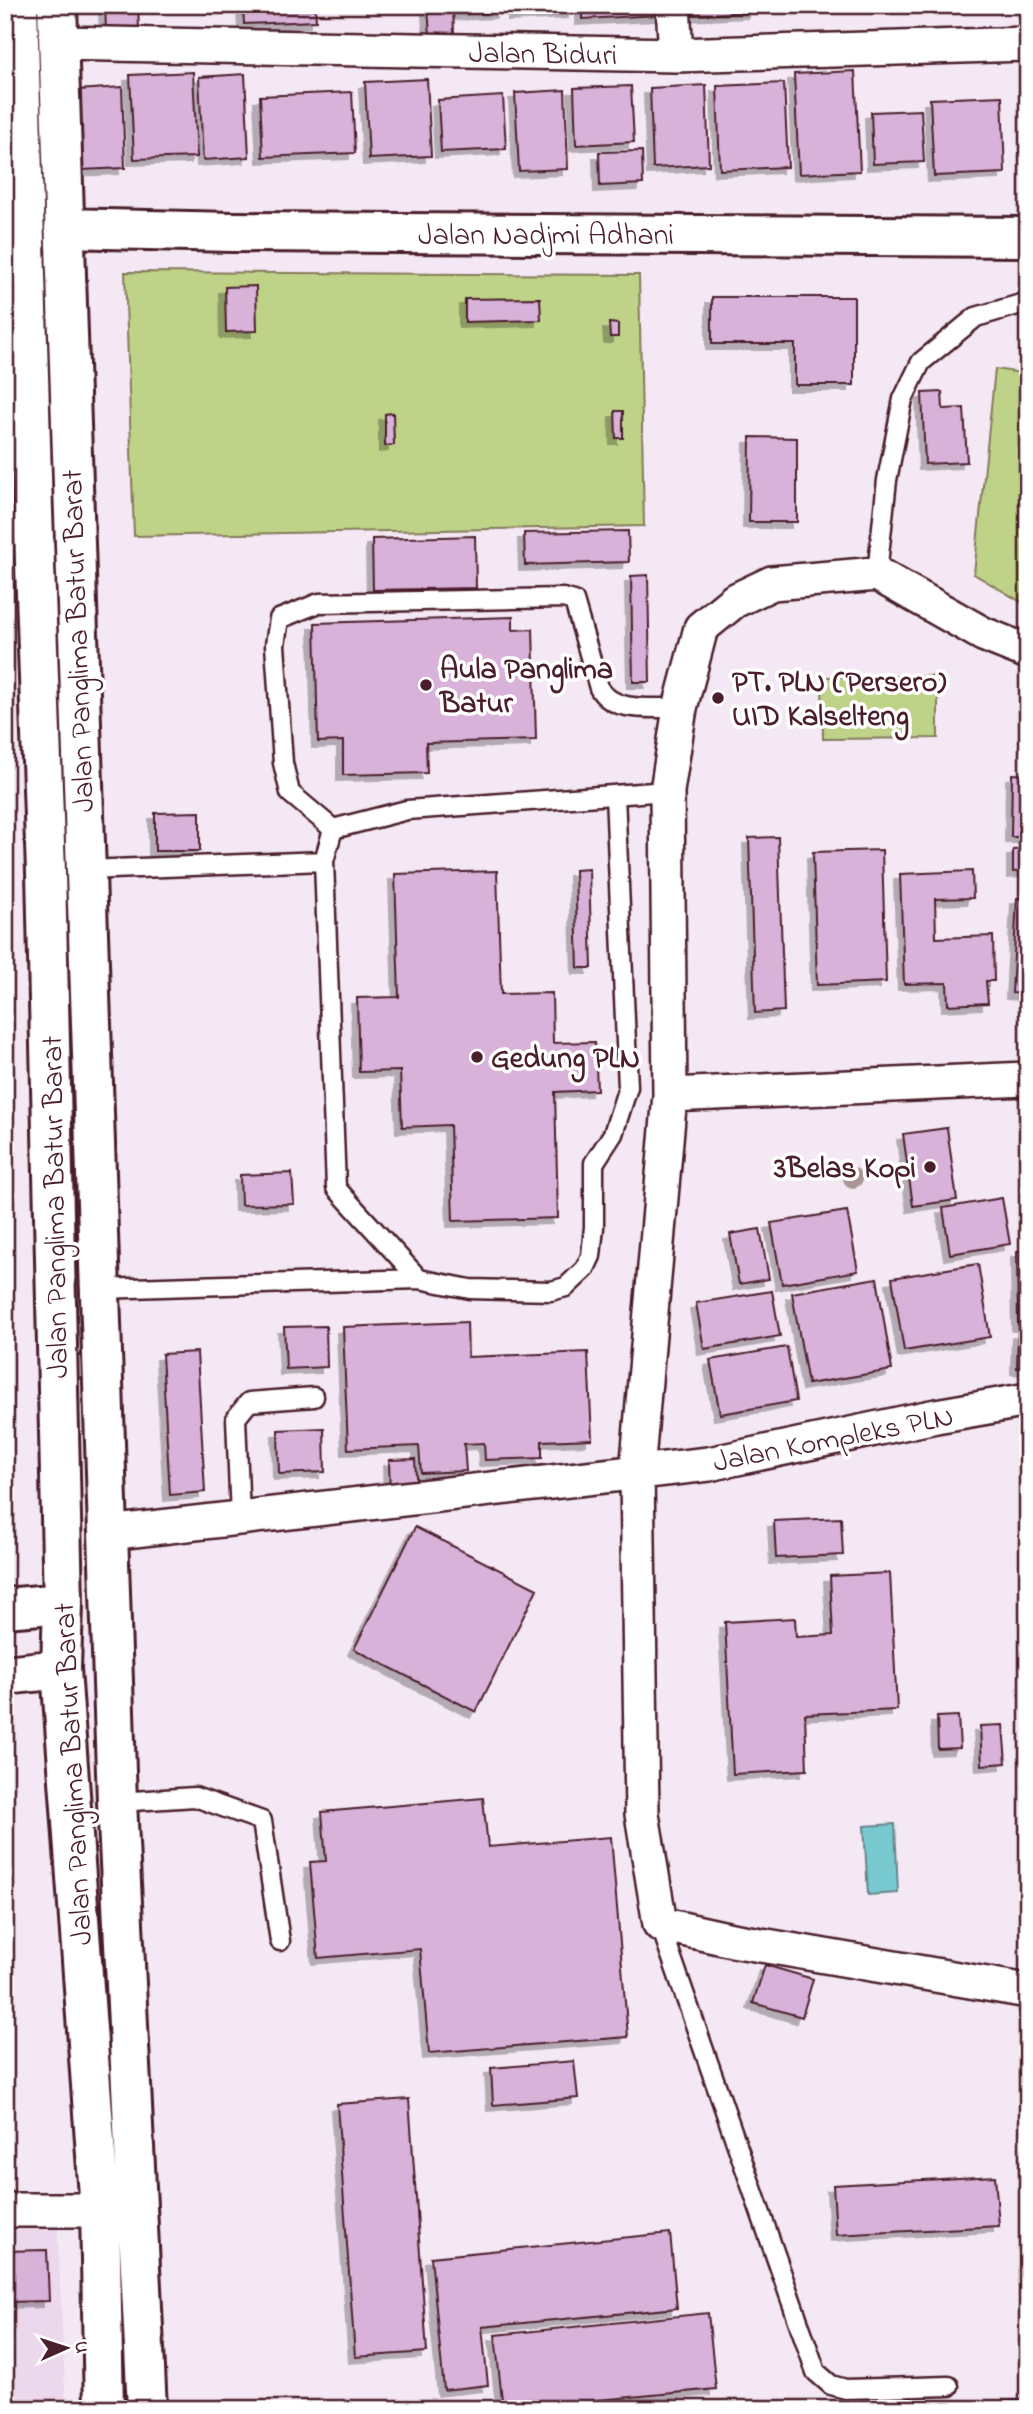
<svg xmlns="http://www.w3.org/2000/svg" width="1033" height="2414" font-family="'Indie Flower',sans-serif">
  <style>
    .built { fill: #ecd8ec }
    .green { fill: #bfd388; stroke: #84795a; stroke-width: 2 }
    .water { fill: #78c9cf; stroke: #66858d; stroke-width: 2 }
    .building { fill: #d9b2da; stroke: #4a1f2b; stroke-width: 2; filter: url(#shadow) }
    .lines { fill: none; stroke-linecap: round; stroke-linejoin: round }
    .lane-casing { stroke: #4a1f2b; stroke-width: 23 }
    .street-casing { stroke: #4a1f2b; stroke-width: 38 }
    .secondary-casing { stroke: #4a1f2b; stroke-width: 44 }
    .lane { stroke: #fff; stroke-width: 18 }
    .street { stroke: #fff; stroke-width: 33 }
    .secondary { stroke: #fff; stroke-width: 38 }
    .tree { fill: #aa9795 }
    .poi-dot { fill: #4a1f2b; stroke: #fff; stroke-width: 2.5 }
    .labels { text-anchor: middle; stroke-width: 7; stroke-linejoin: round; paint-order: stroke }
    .street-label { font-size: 30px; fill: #4a1f2b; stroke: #fff }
    .poi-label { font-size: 30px; font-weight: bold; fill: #4a1f2b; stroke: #fff; text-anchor: start }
  </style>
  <defs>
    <filter id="shadow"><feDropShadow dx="-6" dy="6" stdDeviation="0" flood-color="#0004"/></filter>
  </defs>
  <rect width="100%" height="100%" fill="#f4e8f4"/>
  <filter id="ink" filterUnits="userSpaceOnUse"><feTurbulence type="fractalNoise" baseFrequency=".0143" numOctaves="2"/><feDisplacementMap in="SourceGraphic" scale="14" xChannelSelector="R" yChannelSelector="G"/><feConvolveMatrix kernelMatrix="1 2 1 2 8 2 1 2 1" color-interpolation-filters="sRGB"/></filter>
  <g filter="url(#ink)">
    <!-- built -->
    <path class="built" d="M 57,2219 L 66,2409 L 5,2409 L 5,2221 Z"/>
    <!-- green -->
    <path class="green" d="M 125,272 L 639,275 L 644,526 L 134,536 Z
      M 995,369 L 1028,374 L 1028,606 L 974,574 Z
      M 938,676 L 938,738 L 823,739 L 822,677 Z"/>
    <!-- water -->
    <path class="water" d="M 895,1824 L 898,1893 L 868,1895 L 864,1826 Z"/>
    <!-- building -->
    <path class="building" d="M 105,5 L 138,5 L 139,29 L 106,31 Z
      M 243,5 L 315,5 L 316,21 L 244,24 Z
      M 459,5 L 501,5 L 502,12 L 460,14 Z
      M 514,5 L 574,5 L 574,12 L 514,15 Z
      M 582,5 L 660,5 L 660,15 L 582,19 Z
      M 692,5 L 754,5 L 754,12 L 693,15 Z
      M 453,7 L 454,33 L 430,35 L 428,9 Z
      M 855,71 L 860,171 L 799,174 L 794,74 Z
      M 193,72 L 197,157 L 134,159 L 130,75 Z
      M 245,74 L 249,157 L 203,160 L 199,77 Z
      M 427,79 L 431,156 L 369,159 L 365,82 Z
      M 784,83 L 788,167 L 720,170 L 717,86 Z
      M 706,85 L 709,165 L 653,168 L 650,88 Z
      M 631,86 L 634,142 L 576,145 L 574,88 Z
      M 122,87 L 125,168 L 81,170 L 78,90 Z
      M 565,90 L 568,169 L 519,171 L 515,93 Z
      M 352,92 L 355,153 L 263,157 L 260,96 Z
      M 503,96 L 506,149 L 441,152 L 438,100 Z
      M 1002,96 L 1005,173 L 934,176 L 930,99 Z
      M 921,110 L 924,162 L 873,164 L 871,112 Z
      M 642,151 L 643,184 L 600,186 L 599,152 Z
      M 256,286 L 257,331 L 226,332 L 225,287 Z
      M 712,297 L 854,297 L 854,385 L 795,385 L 795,344 L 712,344 Z
      M 540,298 L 541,320 L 465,322 L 465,299 Z
      M 609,323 L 618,324 L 618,337 L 610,337 Z
      M 942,392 L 943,409 L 964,408 L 967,462 L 925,464 L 922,393 Z
      M 615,411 L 623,411 L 623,438 L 616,438 Z
      M 393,413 L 394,445 L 385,446 L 385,414 Z
      M 750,437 L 797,438 L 797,522 L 749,522 Z
      M 628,531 L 629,562 L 525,565 L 524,533 Z
      M 475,536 L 476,588 L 373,590 L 372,539 Z
      M 648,575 L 650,682 L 633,682 L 631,576 Z
      M 513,617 L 513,630 L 533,629 L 536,740 L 426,743 L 427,773 L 343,775 L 343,741 L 318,742 L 315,623 Z
      M 1012,774 L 1028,775 L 1028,837 L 1011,837 Z
      M 200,812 L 200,851 L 155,851 L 155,813 Z
      M 778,837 L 784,1011 L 755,1013 L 749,838 Z
      M 1028,849 L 1028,871 L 1013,872 L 1013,850 Z
      M 882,850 L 886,982 L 817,985 L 813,852 Z
      M 589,869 L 592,968 L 578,968 L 575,870 Z
      M 497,871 L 501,994 L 552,993 L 553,1043 L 595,1042 L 597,1090 L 555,1092 L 558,1218 L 453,1221 L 450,1125 L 402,1127 L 400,1071 L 359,1072 L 357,998 L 399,997 L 395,874 Z
      M 972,871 L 973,898 L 935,899 L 936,938 L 993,936 L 994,981 L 986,981 L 988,1003 L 948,1005 L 947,983 L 904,984 L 900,874 Z
      M 1017,898 L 1028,898 L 1028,994 L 1012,993 Z
      M 947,1128 L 957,1200 L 913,1206 L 903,1134 Z
      M 292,1173 L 294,1204 L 241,1205 L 240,1175 Z
      M 1002,1198 L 1010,1244 L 950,1254 L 943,1208 Z
      M 847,1211 L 858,1271 L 782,1284 L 771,1223 Z
      M 760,1229 L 769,1279 L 739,1284 L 730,1234 Z
      M 1017,1251 L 1028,1251 L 1028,1325 L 1018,1325 Z
      M 978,1264 L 990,1337 L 904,1351 L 892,1278 Z
      M 877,1278 L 892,1370 L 808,1384 L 792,1293 Z
      M 772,1291 L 780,1336 L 704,1349 L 696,1303 Z
      M 467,1322 L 468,1357 L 588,1352 L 592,1439 L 542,1441 L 542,1458 L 485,1460 L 484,1443 L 464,1444 L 466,1471 L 421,1473 L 419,1446 L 348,1449 L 343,1327 Z
      M 326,1326 L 327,1367 L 286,1369 L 284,1327 Z
      M 1018,1332 L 1028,1333 L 1028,1369 L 1017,1368 Z
      M 787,1347 L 796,1401 L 720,1414 L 710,1360 Z
      M 197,1352 L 205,1492 L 170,1495 L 162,1354 Z
      M 324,1428 L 325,1472 L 279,1474 L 278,1430 Z
      M 415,1459 L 417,1493 L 390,1493 L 389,1460 Z
      M 841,1518 L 843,1555 L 776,1558 L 774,1521 Z
      M 415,1527 L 537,1589 L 476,1712 L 354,1649 Z
      M 890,1573 L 897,1710 L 805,1714 L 807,1770 L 733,1774 L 725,1622 L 795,1618 L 796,1637 L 833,1635 L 830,1576 Z
      M 958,1716 L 960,1748 L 938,1749 L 937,1717 Z
      M 1003,1725 L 1006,1763 L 982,1765 L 980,1726 Z
      M 483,1798 L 488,1847 L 611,1837 L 628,2037 L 429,2053 L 420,1949 L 318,1958 L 310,1862 L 326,1861 L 322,1812 Z
      M 765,1965 L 813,1979 L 802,2017 L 753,2003 Z
      M 574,2061 L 578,2098 L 493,2105 L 491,2068 Z
      M 409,2099 L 427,2352 L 355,2357 L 337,2104 Z
      M 995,2176 L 999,2226 L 836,2235 L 833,2185 Z
      M 670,2233 L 677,2308 L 482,2327 L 488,2385 L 444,2390 L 431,2257 Z
      M 47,2250 L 49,2301 L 5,2302 L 5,2251 Z
      M 708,2313 L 716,2389 L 503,2409 L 495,2335 Z
      M 1023,2400 L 1024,2409 L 971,2409 L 971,2404 Z"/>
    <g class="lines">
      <!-- lane casing -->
      <g class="lane-casing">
        <path id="lane" d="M 877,574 L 887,480 L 903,399 L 921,362 L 976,317 L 1028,302
          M 615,795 L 628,1087 L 613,1134 L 594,1163 L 594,1227 L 591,1256 L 585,1269 L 566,1287 L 551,1291 L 470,1289 L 419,1279 L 336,1188 L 324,861 L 333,829 L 407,810 L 667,791
          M 333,829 L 290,793 L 283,763 L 275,645 L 279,619 L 319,603 L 563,598 L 574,601 L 599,688 C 613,714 654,707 680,708
          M 85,870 L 324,861
          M 100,1289 L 419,1279
          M 240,1518 L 236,1418 L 249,1402 L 314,1397
          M 117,1802 L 195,1797 L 262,1821 L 280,1941
          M 660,1924 L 816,2372 L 831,2385 L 846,2389 L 949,2386"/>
      </g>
      <!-- street casing -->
      <g class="street-casing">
        <path id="street" d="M 673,5 L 676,55
          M 58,43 L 676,55 L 1028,44
          M 1028,652 L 983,634 L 877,574 L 772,583 L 734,601 L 701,628 L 680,708 L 667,791 L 670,1095 L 637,1472 L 642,1814 L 660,1924 L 732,1940 L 1028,1991
          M 670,1095 L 1028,1079
          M 108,1533 L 709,1464 L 936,1416 L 1028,1400
          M 5,2210 L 100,2210"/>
      </g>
      <!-- secondary casing -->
      <g class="secondary-casing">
        <path id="secondary" d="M 18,5 L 33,510 L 46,872 L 63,1603 L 61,1669 L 100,2210 L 104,2409
          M 57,5 L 117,1802 L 147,2409
          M 64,228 L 232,232 L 1028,237
          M 5,1608 L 63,1603
          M 5,1675 L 61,1669"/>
      </g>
      <!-- lane -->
      <use href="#lane" class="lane"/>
      <!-- street -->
      <use href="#street" class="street"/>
      <!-- secondary -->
      <use href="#secondary" class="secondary"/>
    </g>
    <!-- trees -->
    <circle class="tree" cx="853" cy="1178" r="10"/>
  </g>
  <!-- markers -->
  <g class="poi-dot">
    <circle cx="426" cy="685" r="7"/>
    <circle cx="718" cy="698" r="7"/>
    <circle cx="477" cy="1057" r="7"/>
    <circle cx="930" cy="1167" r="7"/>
  </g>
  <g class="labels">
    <!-- street labels -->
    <g class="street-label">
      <text transform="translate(543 53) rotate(1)" y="10">Jalan Biduri</text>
      <text x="546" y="244">Jalan Nadjmi Adhani</text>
      <text transform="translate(77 641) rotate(-92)" y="10">Jalan Panglima Batur Barat</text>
      <text transform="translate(54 1207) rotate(-91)" y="10">Jalan Panglima Batur Barat</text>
      <text transform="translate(833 1438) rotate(-11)" y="10">Jalan Kompleks PLN</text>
      <text transform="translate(72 1774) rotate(-93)" y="10">Jalan Panglima Batur Barat</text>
    </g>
    <!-- poi labels -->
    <g class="poi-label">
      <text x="440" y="678">Aula Panglima<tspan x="440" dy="34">Batur</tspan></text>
      <text x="732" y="691">PT. PLN (Persero)<tspan x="732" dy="34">UID Kalselteng</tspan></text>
      <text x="491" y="1067">Gedung PLN</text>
      <text x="916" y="1177" text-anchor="end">3Belas Kopi</text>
    </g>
  </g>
  <!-- margin -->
  <rect width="1033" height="2414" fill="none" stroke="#fff" stroke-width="28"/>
  <rect x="14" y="14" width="1005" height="2386" fill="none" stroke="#4a1f2b" stroke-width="2.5" filter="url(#ink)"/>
  <!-- north arrow -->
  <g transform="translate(66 2348) rotate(87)" stroke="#ffffff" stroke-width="5" paint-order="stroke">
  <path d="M0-5L12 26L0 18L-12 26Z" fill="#4a1f2b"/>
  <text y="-10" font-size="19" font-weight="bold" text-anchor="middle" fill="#4a1f2b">U</text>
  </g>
</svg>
